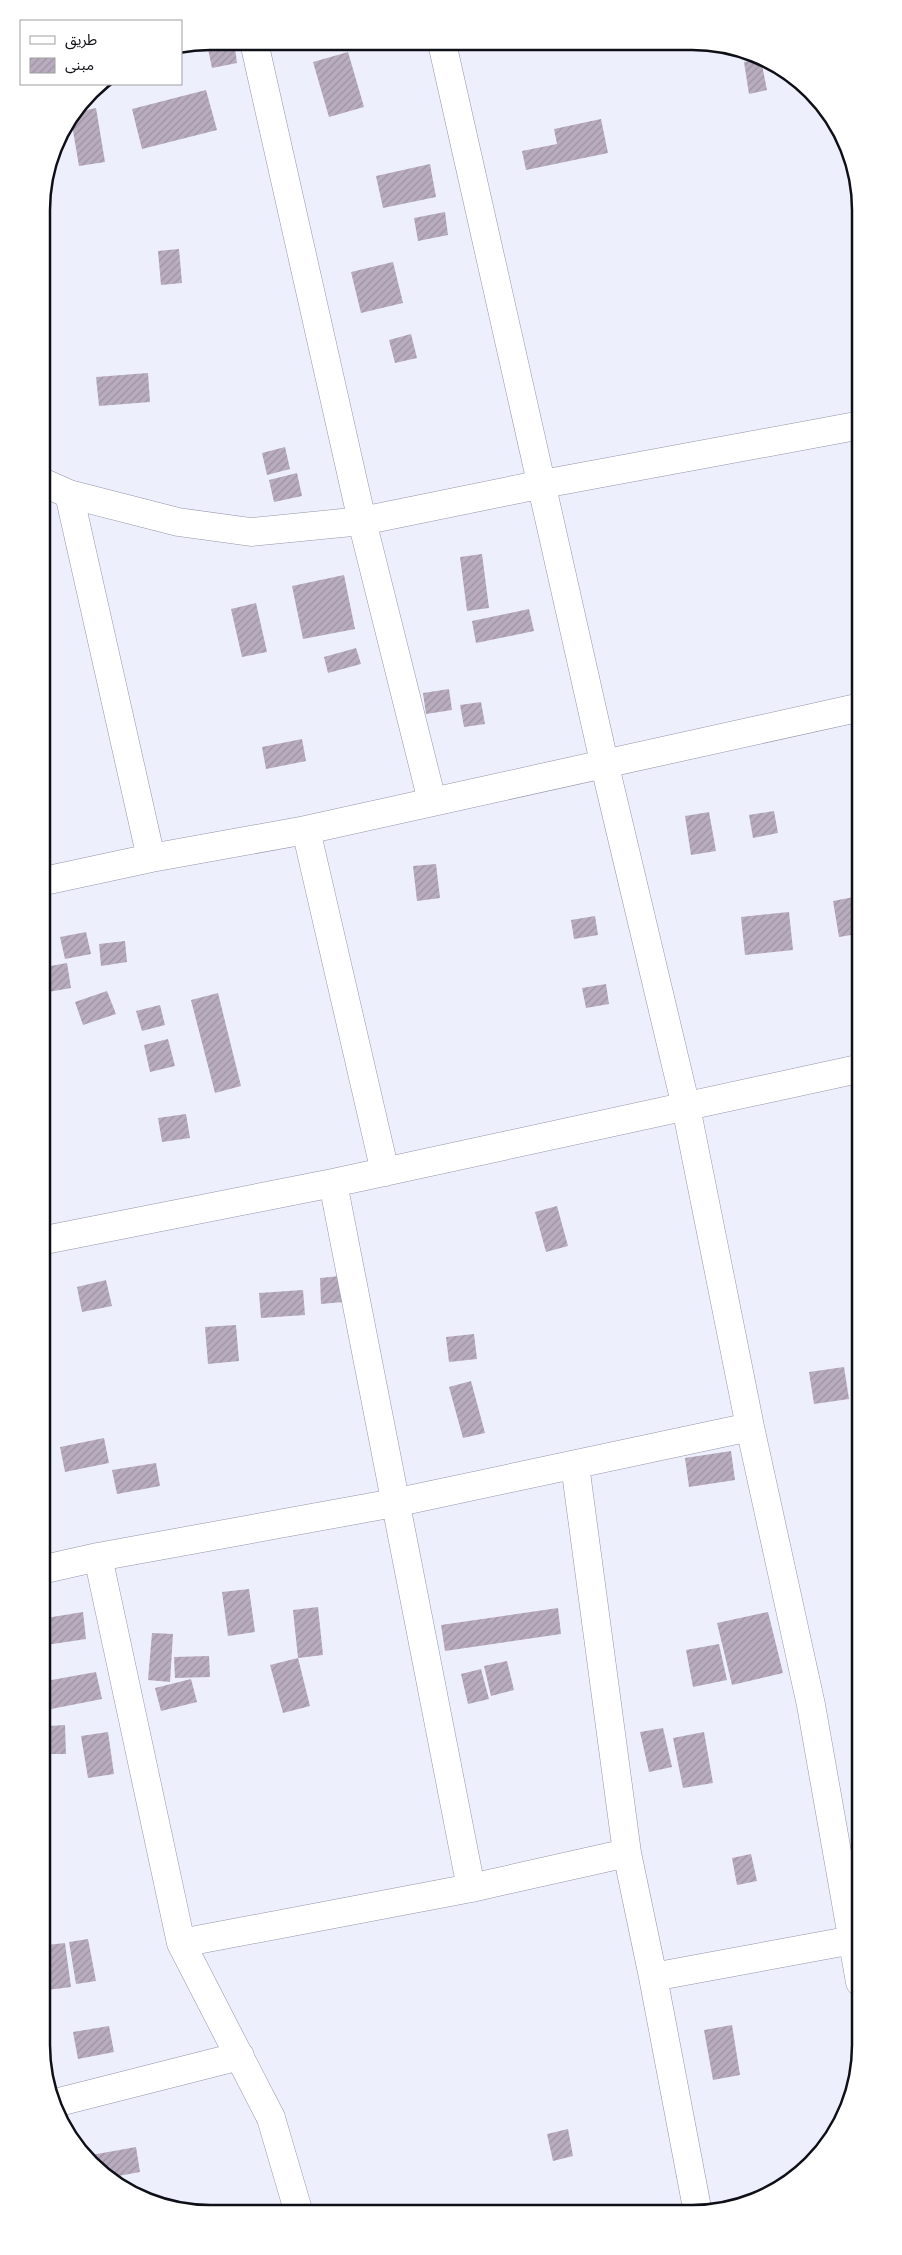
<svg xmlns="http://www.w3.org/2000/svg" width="902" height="2255" font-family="'DM Sans','Noto Sans Arabic',sans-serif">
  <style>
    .building { fill: url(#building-hatch) }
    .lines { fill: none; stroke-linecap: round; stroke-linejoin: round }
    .minor-casing { stroke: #9395a9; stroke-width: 29 }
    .minor { stroke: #fff; stroke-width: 28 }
    .rim { fill: none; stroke: #0f1017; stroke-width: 2.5 }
  </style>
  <defs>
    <pattern id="building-hatch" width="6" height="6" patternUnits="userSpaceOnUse" patternTransform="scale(1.25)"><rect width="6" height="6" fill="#b8acbe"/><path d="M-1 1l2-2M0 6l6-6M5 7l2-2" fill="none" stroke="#9d93a3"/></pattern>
  </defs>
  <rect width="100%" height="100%" fill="#eeeffd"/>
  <!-- building -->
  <path class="building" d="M 220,41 L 234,41 L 237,63 L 212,68 L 207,44 Z
    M 287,42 L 329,42 L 329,43 L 288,49 Z
    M 348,52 L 364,107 L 329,117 L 313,62 Z
    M 761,60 L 767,90 L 749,94 L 744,62 Z
    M 206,90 L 217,130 L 142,149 L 132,109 Z
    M 96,108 L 105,162 L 79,166 L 71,119 L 77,112 Z
    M 601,119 L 608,153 L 526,170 L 522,151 L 557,144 L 554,129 Z
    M 430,164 L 436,197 L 383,208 L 376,176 Z
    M 445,212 L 448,235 L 418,241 L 414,218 Z
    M 179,249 L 182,283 L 161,285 L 158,251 Z
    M 393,262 L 403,303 L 361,313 L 351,272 Z
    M 411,334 L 417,358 L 395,363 L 389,340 Z
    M 148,373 L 150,402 L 99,406 L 96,377 Z
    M 285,447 L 290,469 L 267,475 L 262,453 Z
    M 297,473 L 302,496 L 274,502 L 269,480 Z
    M 482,554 L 489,608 L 467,611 L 460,557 Z
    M 344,575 L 355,629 L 303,639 L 292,586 Z
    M 256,603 L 267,652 L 242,657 L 231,609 Z
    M 529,609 L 534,631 L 476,643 L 472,621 Z
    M 356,648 L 361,664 L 328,673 L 324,657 Z
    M 449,689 L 452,710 L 426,714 L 423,693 Z
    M 481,702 L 485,724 L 464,727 L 460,705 Z
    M 302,739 L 306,761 L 266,769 L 262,747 Z
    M 774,811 L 778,833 L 753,838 L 749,815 Z
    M 709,812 L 716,851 L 691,855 L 685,816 Z
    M 436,864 L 440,898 L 417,901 L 413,866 Z
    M 854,897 L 857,934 L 839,937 L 833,901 Z
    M 789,912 L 793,950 L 745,955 L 741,917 Z
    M 595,916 L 598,935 L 574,939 L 571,920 Z
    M 86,932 L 91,954 L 65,959 L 60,937 Z
    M 125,941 L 127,962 L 101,966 L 99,944 Z
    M 67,963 L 71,988 L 48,992 L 45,967 Z
    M 606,984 L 609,1004 L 586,1008 L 582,988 Z
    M 107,991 L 116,1014 L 83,1025 L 75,1002 Z
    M 218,993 L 241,1086 L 215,1093 L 191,1000 Z
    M 160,1005 L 165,1025 L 142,1031 L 136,1011 Z
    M 168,1039 L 175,1066 L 150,1072 L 144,1045 Z
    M 186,1114 L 190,1138 L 162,1142 L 158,1118 Z
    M 557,1206 L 568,1246 L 546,1252 L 535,1212 Z
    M 340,1276 L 343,1302 L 321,1304 L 320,1278 Z
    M 106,1280 L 112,1306 L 82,1312 L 77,1287 Z
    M 303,1290 L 305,1315 L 261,1318 L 259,1293 Z
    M 236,1325 L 239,1361 L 208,1364 L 205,1327 Z
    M 474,1334 L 477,1359 L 449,1362 L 446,1337 Z
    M 844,1367 L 849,1399 L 814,1404 L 809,1372 Z
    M 471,1381 L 485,1433 L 463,1438 L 449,1387 Z
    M 104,1438 L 109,1463 L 65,1472 L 60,1447 Z
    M 731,1451 L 735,1480 L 689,1487 L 685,1458 Z
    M 156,1463 L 160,1486 L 117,1494 L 112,1470 Z
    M 249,1589 L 255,1632 L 228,1636 L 222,1592 Z
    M 318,1607 L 323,1655 L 298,1658 L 293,1610 Z
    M 558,1608 L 561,1634 L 445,1651 L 441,1625 Z
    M 83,1612 L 86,1639 L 46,1645 L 46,1618 Z
    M 768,1612 L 783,1673 L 732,1685 L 717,1623 Z
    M 152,1633 L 173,1634 L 170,1682 L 148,1680 Z
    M 719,1644 L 727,1680 L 693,1687 L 686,1650 Z
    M 209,1656 L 210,1677 L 175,1678 L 174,1657 Z
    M 298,1658 L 310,1706 L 283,1713 L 270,1665 Z
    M 507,1661 L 514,1690 L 491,1696 L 484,1666 Z
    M 481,1669 L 489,1699 L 468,1704 L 461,1674 Z
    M 96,1672 L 102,1699 L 46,1710 L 46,1681 Z
    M 191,1679 L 197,1702 L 161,1711 L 155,1688 Z
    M 65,1725 L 66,1754 L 49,1754 L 48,1726 Z
    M 663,1728 L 672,1767 L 649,1772 L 640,1732 Z
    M 108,1732 L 114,1774 L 88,1778 L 81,1736 Z
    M 704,1732 L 713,1783 L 683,1788 L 673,1738 Z
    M 751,1854 L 757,1881 L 737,1885 L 732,1858 Z
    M 88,1939 L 96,1981 L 76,1984 L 69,1942 Z
    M 65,1943 L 71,1987 L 47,1990 L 47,1945 Z
    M 732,2025 L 740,2075 L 713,2080 L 704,2030 Z
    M 109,2026 L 114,2052 L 78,2059 L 73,2032 Z
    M 568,2129 L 573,2156 L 553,2161 L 547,2134 Z
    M 136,2147 L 140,2172 L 113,2177 L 114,2181 L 91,2164 L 86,2156 Z"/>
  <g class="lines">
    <!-- minor casing -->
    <g class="minor-casing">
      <path id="minor" d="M 254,42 L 362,521 L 432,801
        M 442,43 L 604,762 L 686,1107 L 750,1427 L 811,1705 L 860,1982
        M 42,482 L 69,494 L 151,858
        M 69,494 L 178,522 L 251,532 L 362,521 L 543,484 L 856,426
        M 306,830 L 385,1172
        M 44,881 L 151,858 L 306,830 L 857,708
        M 333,1183 L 471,1888
        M 45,1240 L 333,1183 L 858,1069
        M 575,1465 L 627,1853 L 653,1977 L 697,2208
        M 98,1557 L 181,1943 L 271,2118 L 298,2210
        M 45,1569 L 98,1557 L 394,1503 L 750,1427
        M 181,1943 L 471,1888 L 627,1853
        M 653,1977 L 853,1940
        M 55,2103 L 240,2056"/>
    </g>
    <!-- minor -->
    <use href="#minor" class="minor"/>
  </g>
  <!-- crop -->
  <path d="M0 0H902V2255H0ZM210 50H692A160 160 0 0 1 852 210V2045A160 160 0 0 1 692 2205H210A160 160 0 0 1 50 2045V210A160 160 0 0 1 210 50Z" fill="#fff" fill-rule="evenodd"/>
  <path class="rim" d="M210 50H692A160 160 0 0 1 852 210V2045A160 160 0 0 1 692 2205H210A160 160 0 0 1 50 2045V210A160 160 0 0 1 210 50Z"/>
  <!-- legend -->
  <rect x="20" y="20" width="162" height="65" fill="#ffffff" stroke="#9f9fa2"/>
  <rect x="30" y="36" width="25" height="8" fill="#ffffff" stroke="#9f9fa2"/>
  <text x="65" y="45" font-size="15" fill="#0f1017">طريق</text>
  <rect x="30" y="58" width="25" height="15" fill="url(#building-hatch)" stroke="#9f9fa2"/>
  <text x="65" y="70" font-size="15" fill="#0f1017">مبنى</text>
</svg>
